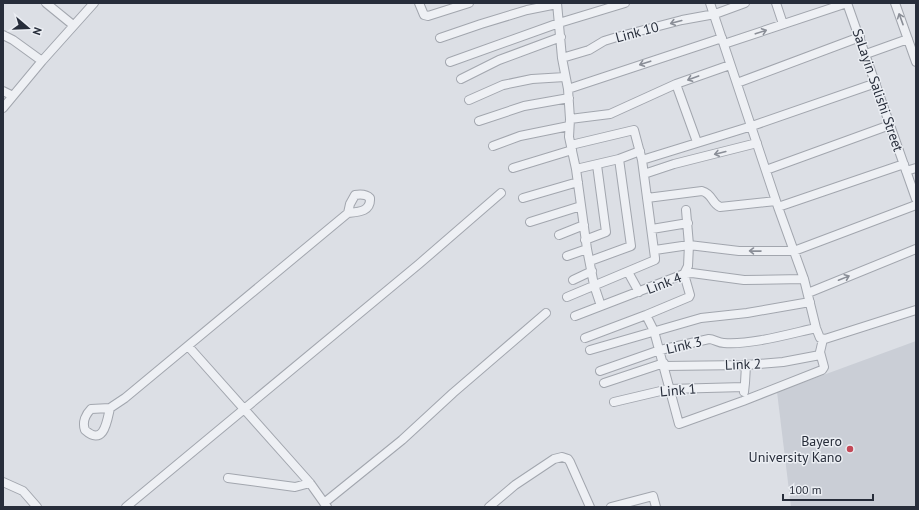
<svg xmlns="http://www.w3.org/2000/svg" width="919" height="510" font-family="'PT Sans',sans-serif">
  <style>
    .built { fill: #caced6 }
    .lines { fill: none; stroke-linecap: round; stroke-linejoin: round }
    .minor-casing { stroke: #a2a6ae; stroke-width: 10 }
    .minor { stroke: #eef0f4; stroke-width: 8 }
    .oneway { stroke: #8a8e97 }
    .poi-dot { fill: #c34857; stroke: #ebeef3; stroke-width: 1.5 }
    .labels { text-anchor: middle; stroke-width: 3; stroke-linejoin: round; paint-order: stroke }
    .street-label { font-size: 14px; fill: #272d3a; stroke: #ebeef3 }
    .poi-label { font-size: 14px; fill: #272d3a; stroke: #ebeef3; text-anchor: end }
  </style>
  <rect width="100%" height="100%" fill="#dcdfe5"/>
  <!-- built -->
  <path class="built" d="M 916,341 L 916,507 L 791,507 L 777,392 Z"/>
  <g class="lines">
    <!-- minor casing -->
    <g class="minor-casing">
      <path id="minor" d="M 46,3 L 73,25
        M 419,3 L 424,15 L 428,16 L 469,3
        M 557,3 L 562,58 L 568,89 L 570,119 L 569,137 L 576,169 L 587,249 L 594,285 L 601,306
        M 710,3 L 778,207 L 804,279 L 816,328 L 820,338 L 825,339 L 916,310
        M 776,3 L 783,24
        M 847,3 L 916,199
        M 895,3 L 916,62
        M 3,35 L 13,40 L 42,61
        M 440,38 L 481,24 L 527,10 L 557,4
        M 724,44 L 847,3
        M 866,54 L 908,39
        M 562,58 L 589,50 L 604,41 L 617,37 L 682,20 L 715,14 L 745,3
        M 450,62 L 559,23 L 625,3
        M 461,79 L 499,60 L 561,37
        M 737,83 L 860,37
        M 676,84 L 697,142
        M 568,89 L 722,38
        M 3,91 L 13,96
        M 469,100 L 503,85 L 532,79 L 565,77
        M 3,108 L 42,61 L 94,3
        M 570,119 L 610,114 L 676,84 L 730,65
        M 479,121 L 524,106 L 569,98
        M 493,146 L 520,136 L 569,126
        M 642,160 L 752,126 L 876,83
        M 513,168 L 572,150
        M 576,169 L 619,159 L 640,151
        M 766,170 L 890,125
        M 906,171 L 916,168
        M 644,174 L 674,164 L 757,143
        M 523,198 L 578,182
        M 647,198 L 702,191 C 713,194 711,203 720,207 L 776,201
        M 778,207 L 904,164
        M 530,222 L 581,206
        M 652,229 L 688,223
        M 559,235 L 584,225
        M 585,240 L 606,232 L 597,165
        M 655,250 L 689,245 L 739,251 L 794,251 L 916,205
        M 567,256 L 587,249
        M 590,261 L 631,246 L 619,159
        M 628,272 L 639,292
        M 573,280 L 592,271
        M 808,293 L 916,249
        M 567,297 L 655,260 L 655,258 L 642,160 L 634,130 L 571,145
        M 646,315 L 654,331 L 679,424 L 743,401 L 822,370 L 824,367 L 820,352 L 823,339
        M 575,316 L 684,274 L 692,273 L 744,280 L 804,279
        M 585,338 L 646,315 L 689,297 L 690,295 L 684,274 L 688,266 L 689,245 L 686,210
        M 188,346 L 310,483 L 327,507
        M 590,350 L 701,318 L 747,313 L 810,302
        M 664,366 L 746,365 L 783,362 L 820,355
        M 600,371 L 660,350 L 709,339 C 714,339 718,343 724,343 C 751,345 789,334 816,328
        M 604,383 L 664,363
        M 744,392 L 745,383 L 746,365
        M 614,402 L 669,389 L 744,387
        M 110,408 C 107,421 104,447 85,430 C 82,422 86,414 91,409 L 110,408 L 125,398 L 348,213 C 358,212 371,212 370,198 C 366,194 361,194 355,195 L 350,204 L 348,213
        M 228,478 L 295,487 L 310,483
        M 3,482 L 23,491 L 37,507
        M 324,503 L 402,440 L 453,393 L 546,313
        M 126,507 L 419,264 L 501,193
        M 489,507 L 515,485 L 554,459 L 562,457 L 568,459 L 570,462 L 590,507
        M 611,507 L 653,496 L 656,507"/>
    </g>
    <!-- minor -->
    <use href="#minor" class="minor"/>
  </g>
  <!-- one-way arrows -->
  <defs><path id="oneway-shaft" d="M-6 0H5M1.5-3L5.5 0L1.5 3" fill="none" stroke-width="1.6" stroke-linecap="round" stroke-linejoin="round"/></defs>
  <g class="oneway">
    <use href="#oneway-shaft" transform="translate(901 19) rotate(-110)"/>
    <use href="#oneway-shaft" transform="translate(676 22) rotate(165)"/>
    <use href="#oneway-shaft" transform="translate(761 32) rotate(-18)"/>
    <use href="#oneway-shaft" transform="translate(645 63) rotate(162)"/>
    <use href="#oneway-shaft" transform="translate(693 78) rotate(160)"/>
    <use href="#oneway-shaft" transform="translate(720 153) rotate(166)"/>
    <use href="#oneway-shaft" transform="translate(755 251) rotate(-179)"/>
    <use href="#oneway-shaft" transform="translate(844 278) rotate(-22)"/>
  </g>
  <!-- markers -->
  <circle class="poi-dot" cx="850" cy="449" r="4"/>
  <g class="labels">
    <!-- street labels -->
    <g class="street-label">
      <text transform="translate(637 32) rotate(-15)" y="5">Link 10</text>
      <text transform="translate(878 90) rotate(71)" y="5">SaLayin Salishi Street</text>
      <text transform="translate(664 283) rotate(-21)" y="5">Link 4</text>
      <text transform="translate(684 345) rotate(-13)" y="5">Link 3</text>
      <text transform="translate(743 364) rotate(-2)" y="5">Link 2</text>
      <text transform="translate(678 390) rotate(-5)" y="5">Link 1</text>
    </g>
    <!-- poi labels -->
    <g class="poi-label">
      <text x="842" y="446">Bayero<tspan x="842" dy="16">University Kano</tspan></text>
    </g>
  </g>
  <!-- border -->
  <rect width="919" height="510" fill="none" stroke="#272d3a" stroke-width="8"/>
  <!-- north arrow -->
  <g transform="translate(28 28) rotate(109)" stroke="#ebeef3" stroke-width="3" paint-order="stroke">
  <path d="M0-3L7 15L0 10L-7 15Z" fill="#272d3a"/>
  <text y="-6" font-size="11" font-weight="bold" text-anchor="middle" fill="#272d3a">N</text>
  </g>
  <!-- scale -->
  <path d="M783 494v6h90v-6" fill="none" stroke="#272d3a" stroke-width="2"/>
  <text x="789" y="494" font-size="12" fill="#272d3a" stroke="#ebeef3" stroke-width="3" paint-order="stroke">100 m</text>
</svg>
